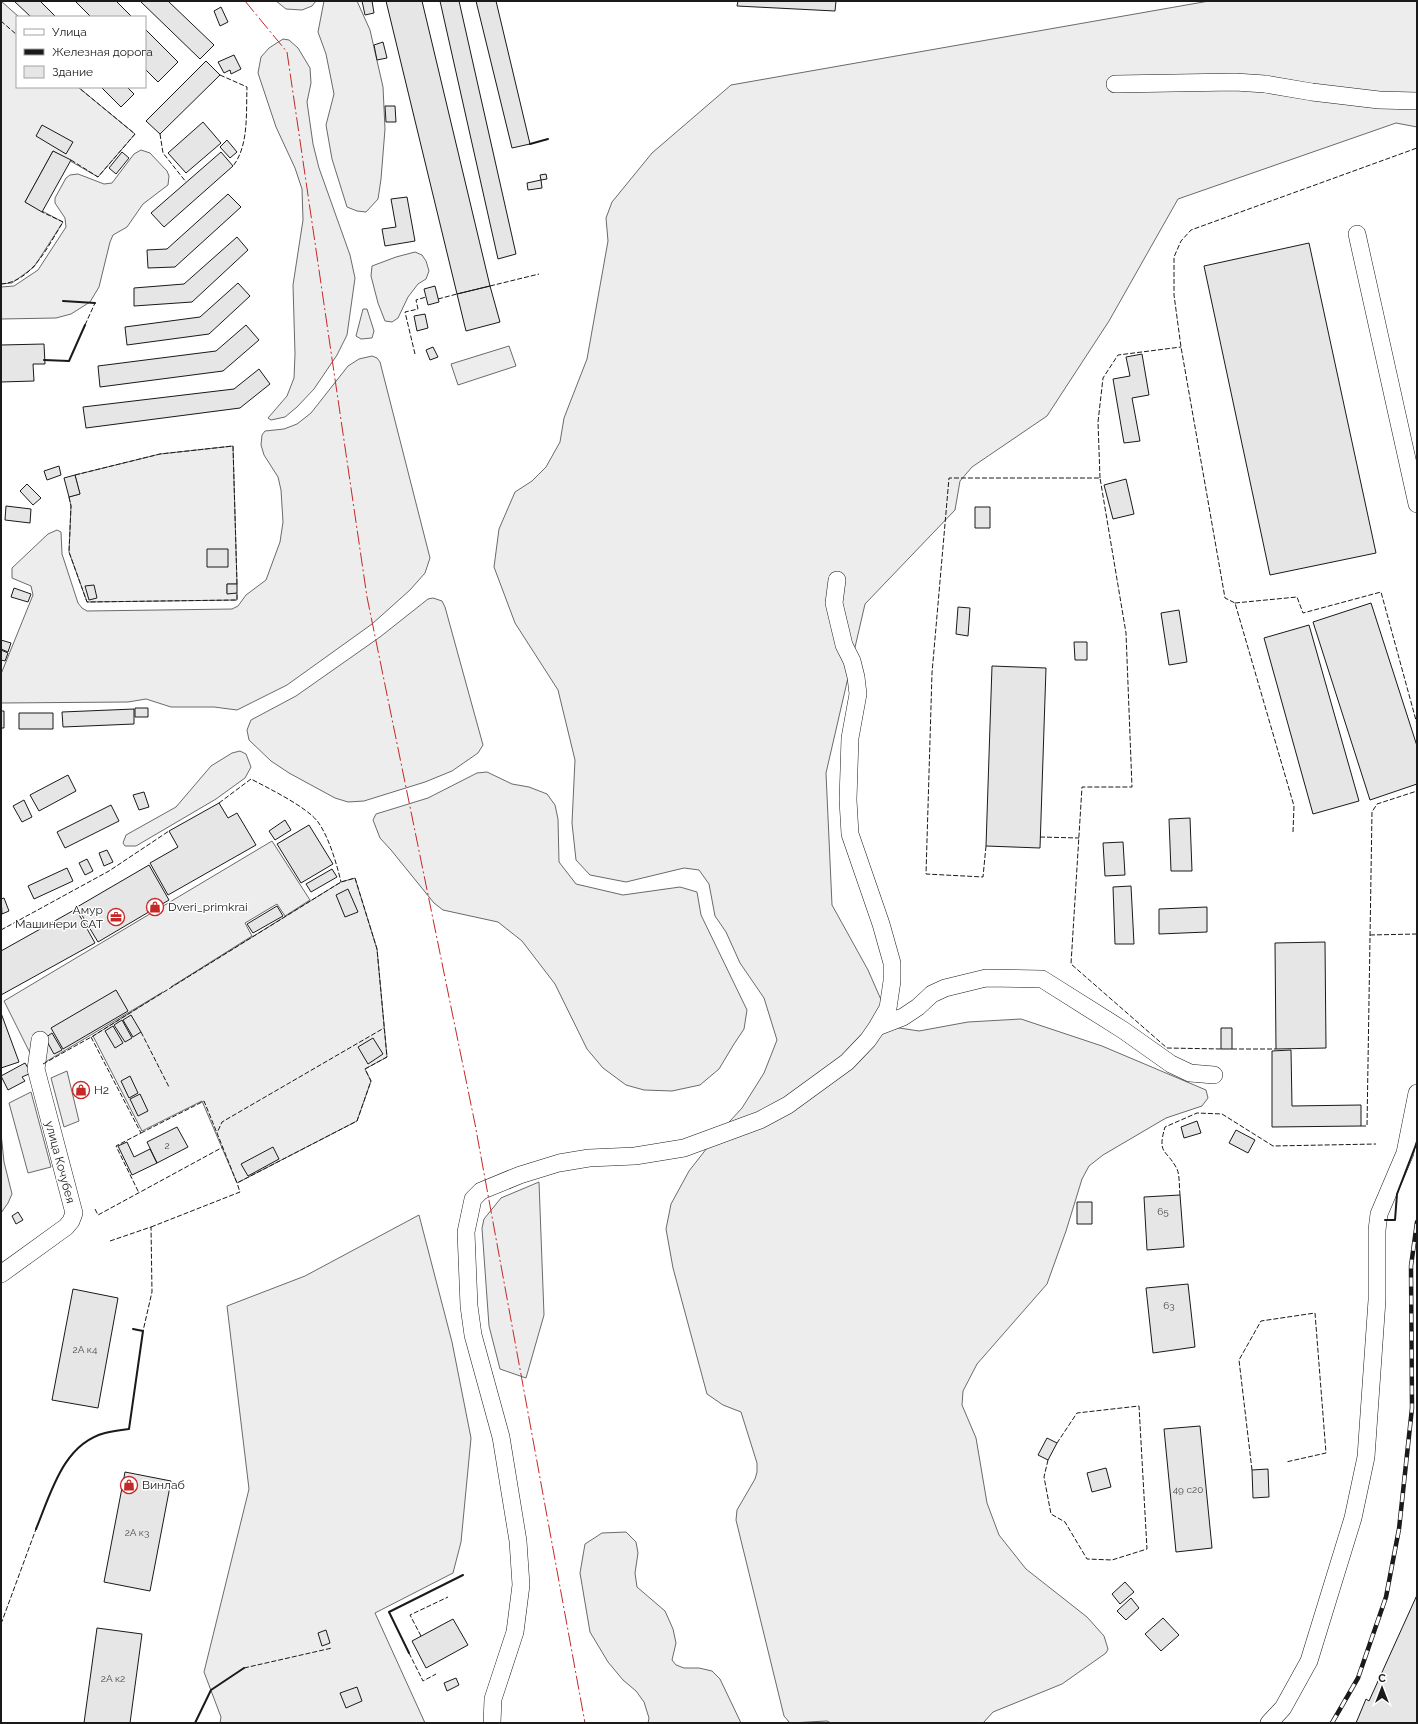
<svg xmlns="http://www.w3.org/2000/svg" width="1418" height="1724" font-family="Raleway,sans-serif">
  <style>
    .built { fill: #ededed; stroke: #6a6a6a }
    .building { fill: #e6e6e6; stroke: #1a1a1a }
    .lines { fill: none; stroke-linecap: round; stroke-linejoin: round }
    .minor-casing { stroke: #1a1a1a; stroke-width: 18 }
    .minor { stroke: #fff; stroke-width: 17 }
    .rail-casing { stroke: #1a1a1a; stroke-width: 4.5 }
    .rail { stroke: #fff; stroke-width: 3; stroke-dasharray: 9; stroke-linecap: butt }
    .fence { stroke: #1a1a1a; stroke-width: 1; stroke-dasharray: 5 2; stroke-linecap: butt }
    .wall { stroke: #1a1a1a; stroke-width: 2 }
    .power { stroke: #c62828; stroke-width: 1; stroke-dasharray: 14 3 2 3; stroke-linecap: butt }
    .labels { text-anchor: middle; stroke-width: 3; stroke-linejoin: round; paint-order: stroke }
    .number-label { font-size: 10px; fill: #4d4d4d }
    .poi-label { font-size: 12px; fill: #1a1a1a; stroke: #fff; text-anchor: start }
    .street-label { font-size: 12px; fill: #1a1a1a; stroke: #fff }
  </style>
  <rect width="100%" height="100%" fill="#fff"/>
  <!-- built -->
  <path class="built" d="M 1,1 L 19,17 L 17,17 L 17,87 L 78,87 L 135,134 L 98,177 L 53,151 L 25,202 L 63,222 L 34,267 L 12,283 L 1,284 Z
    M 276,1 L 316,1 L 312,6 L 302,10 L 286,9 Z
    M 324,1 L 357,1 L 370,30 L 383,87 L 385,129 L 381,179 L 378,199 L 366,212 L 357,211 L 347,207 L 332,159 L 326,125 L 334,94 L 326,54 L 318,32 Z
    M 1209,1 L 1417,1 L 1417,127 L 1396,123 L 1178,199 L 1109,321 L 1047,416 L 972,467 L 960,481 L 955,510 L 865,604 L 826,773 L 832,905 L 868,970 L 893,1027 L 919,1031 L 968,1022 L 1021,1019 L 1102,1046 L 1206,1090 L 1208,1098 L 1202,1106 L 1166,1118 L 1103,1155 L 1089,1166 L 1082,1179 L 1066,1231 L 1047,1284 L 977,1364 L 963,1391 L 962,1405 L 976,1438 L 987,1503 L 999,1535 L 1026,1569 L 1087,1617 L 1104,1636 L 1108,1649 L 1106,1653 L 1062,1684 L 993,1712 L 983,1723 L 831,1723 L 827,1721 L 790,1723 L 784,1716 L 736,1520 L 737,1510 L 755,1479 L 757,1472 L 757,1463 L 741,1412 L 723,1405 L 707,1394 L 673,1268 L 666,1229 L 671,1204 L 689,1171 L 718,1134 L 742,1108 L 764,1073 L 777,1040 L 764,998 L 740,963 L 726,932 L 715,916 L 709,884 L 699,870 L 684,868 L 626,882 L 590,875 L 576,860 L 572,823 L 575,760 L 558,690 L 515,623 L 494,567 L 499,529 L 515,492 L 532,481 L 546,467 L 560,442 L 564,418 L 587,359 L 608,241 L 606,218 L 612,202 L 652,153 L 731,85 Z
    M 283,39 L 289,40 L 298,48 L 310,68 L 311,83 L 307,102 L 313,144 L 319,168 L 350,255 L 355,278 L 347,335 L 337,355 L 314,389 L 297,407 L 285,417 L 271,420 L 268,418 L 287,396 L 294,378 L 295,354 L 293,285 L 303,220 L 302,189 L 295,168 L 276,127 L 258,73 L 261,57 L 269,48 Z
    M 141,150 L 150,153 L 167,171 L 169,176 L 168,185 L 143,204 L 127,227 L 113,235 L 110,242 L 99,287 L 90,302 L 71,314 L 56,318 L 1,319 L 1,287 L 14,286 L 38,270 L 66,227 L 65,218 L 55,203 L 55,198 L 66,178 L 70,175 L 78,174 L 104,184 L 112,183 L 134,154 Z
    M 415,252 L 422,255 L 426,261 L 429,271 L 426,279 L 418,284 L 408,297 L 398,318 L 392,322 L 385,321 L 378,303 L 371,276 L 372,266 L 396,257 Z
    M 363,309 L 367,309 L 374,331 L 372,338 L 361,339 L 356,336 Z
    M 509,346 L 516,366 L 458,385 L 451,364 Z
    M 372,356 L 377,358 L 380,362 L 430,558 L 425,573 L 410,590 L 372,624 L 287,685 L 237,710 L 214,707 L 171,707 L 146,699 L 128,702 L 1,703 L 1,674 L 33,595 L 31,586 L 12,578 L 12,568 L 48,534 L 57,530 L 61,532 L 62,554 L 78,603 L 82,608 L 87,611 L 232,609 L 238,606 L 246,595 L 266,580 L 280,542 L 283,522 L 281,490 L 278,477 L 264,455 L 261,445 L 262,435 L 265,431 L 284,429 L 297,424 L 311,413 L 348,366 L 359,359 Z
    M 233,446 L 237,584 L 227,584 L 227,593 L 237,593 L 237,600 L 87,602 L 69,552 L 71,506 L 69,497 L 80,494 L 75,475 L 160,454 Z
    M 433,598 L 442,601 L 445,607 L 483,745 L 478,753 L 452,771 L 425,782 L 364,801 L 348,802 L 335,798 L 289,773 L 271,761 L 249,740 L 247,730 L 251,720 L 296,696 L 380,637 L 428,599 Z
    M 240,751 L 246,754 L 251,767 L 245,778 L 216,799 L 136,846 L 125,846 L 123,843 L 126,835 L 176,807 L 211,766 L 232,753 Z
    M 487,772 L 512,784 L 529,787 L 547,794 L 555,805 L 558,819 L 559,862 L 576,884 L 623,895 L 680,887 L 697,892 L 701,915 L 747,1010 L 744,1029 L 734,1044 L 719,1069 L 700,1085 L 672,1091 L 644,1090 L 626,1085 L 603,1068 L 587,1049 L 555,984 L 522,941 L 498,922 L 443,910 L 434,903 L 391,850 L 380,838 L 373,820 L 376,814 L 428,798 L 477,773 Z
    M 272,841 L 310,900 L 285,916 L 277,904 L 245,923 L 252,936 L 171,987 L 341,882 L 355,878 L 377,949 L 387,1057 L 365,1069 L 371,1081 L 357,1121 L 237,1183 L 202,1101 L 142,1131 L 93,1036 L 163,992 L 37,1067 L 4,1001 Z
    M 67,1071 L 79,1121 L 64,1127 L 51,1078 Z
    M 31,1092 L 51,1167 L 28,1173 L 9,1103 Z
    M 1,1133 L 4,1162 L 12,1194 L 8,1203 L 1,1213 Z
    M 539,1182 L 544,1315 L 526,1378 L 500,1369 L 489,1326 L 482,1228 L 484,1219 L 501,1198 Z
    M 419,1215 L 452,1342 L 471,1438 L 461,1542 L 453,1573 L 375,1613 L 425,1723 L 220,1723 L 221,1717 L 204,1672 L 249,1489 L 227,1306 L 305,1276 Z
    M 626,1532 L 636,1542 L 638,1553 L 635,1573 L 637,1587 L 665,1611 L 673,1629 L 676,1643 L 672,1660 L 676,1665 L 684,1668 L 699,1668 L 712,1671 L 720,1679 L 741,1723 L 648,1723 L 649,1718 L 644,1702 L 636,1691 L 623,1680 L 608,1662 L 590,1632 L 580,1573 L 585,1544 L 602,1533 Z"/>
  <!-- building -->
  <path class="building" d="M 14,1 L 40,1 L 56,17 L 31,17 Z
    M 75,1 L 116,1 L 132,17 L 91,17 Z
    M 140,1 L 168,1 L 214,45 L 200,59 Z
    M 362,1 L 372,1 L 374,13 L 365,15 Z
    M 386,1 L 422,1 L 490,286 L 457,294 Z
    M 440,1 L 459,1 L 516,254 L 498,259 Z
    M 476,1 L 496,1 L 530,144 L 512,148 Z
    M 738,1 L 836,1 L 835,11 L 737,6 Z
    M 221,7 L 228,22 L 220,26 L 214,11 Z
    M 145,29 L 178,62 L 158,82 L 145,69 Z
    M 383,42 L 387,58 L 377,60 L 374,45 Z
    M 234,55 L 241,69 L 231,74 L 230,70 L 224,73 L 218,62 Z
    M 206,61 L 220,75 L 160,134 L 146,121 Z
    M 101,87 L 127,87 L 134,94 L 121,107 Z
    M 385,106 L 395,106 L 396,122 L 386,122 Z
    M 203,122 L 221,143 L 186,173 L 168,153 Z
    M 42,125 L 73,142 L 66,154 L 36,136 Z
    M 227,140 L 237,152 L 230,158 L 220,147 Z
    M 53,151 L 71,160 L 42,212 L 25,202 Z
    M 122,152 L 129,158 L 116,174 L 109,168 Z
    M 221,152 L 233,166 L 164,227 L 151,213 Z
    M 546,174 L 547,179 L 541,180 L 540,175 Z
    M 541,180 L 542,188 L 528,190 L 527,183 Z
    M 228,194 L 241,207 L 175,267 L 148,268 L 147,250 L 167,249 Z
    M 407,197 L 415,241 L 385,246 L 382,229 L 396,227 L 391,199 Z
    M 237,237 L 248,250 L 192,302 L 134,306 L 134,288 L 184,284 Z
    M 1309,243 L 1376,553 L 1270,575 L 1204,266 Z
    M 238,283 L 250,296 L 209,334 L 127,345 L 125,327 L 200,317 Z
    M 435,286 L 439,302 L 428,305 L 424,289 Z
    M 490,286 L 500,322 L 466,331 L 457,294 Z
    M 425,314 L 428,328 L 417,331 L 414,316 Z
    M 246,325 L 259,340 L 223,371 L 100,387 L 98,366 L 216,351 Z
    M 44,344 L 45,364 L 33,364 L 34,381 L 1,382 L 1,345 Z
    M 433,347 L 438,357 L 430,360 L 426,350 Z
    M 1142,354 L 1149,395 L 1132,398 L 1140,441 L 1124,443 L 1113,379 L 1130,376 L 1126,357 Z
    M 259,369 L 270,384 L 240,408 L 86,428 L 83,407 L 234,389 Z
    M 59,466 L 61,475 L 47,480 L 44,471 Z
    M 75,475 L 80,494 L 69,497 L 64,478 Z
    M 1126,479 L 1134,514 L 1113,519 L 1104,485 Z
    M 27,484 L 41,498 L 33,505 L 20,491 Z
    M 6,506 L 31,509 L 30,523 L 5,520 Z
    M 975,507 L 990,507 L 990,528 L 975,528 Z
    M 207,549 L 228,549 L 228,567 L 207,567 Z
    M 227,584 L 237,584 L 237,593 L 227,594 Z
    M 94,585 L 97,598 L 89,600 L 85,586 Z
    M 14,588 L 31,594 L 28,602 L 11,597 Z
    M 1371,603 L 1417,746 L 1417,784 L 1370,800 L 1313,622 Z
    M 958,607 L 970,608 L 968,636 L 956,634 Z
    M 1179,610 L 1187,662 L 1169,665 L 1161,613 Z
    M 1309,625 L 1359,801 L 1313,814 L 1264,638 Z
    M 1,640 L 11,643 L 8,652 L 1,649 Z
    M 1074,642 L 1087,642 L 1087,660 L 1075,660 Z
    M 1,650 L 8,653 L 5,661 L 1,660 Z
    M 992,666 L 1046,668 L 1040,848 L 986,846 Z
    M 135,708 L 148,708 L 148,717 L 135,717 Z
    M 134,709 L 134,724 L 63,727 L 62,712 Z
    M 1,711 L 4,711 L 4,728 L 1,728 Z
    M 19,713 L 53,713 L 53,729 L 19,729 Z
    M 68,775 L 76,791 L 39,811 L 30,795 Z
    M 144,792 L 149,807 L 139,810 L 133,795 Z
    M 24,800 L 32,817 L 22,822 L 13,806 Z
    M 219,803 L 228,818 L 237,813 L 256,845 L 168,895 L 150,863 L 178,847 L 169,831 Z
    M 111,805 L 119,821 L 65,848 L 57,832 Z
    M 1190,818 L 1192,871 L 1171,871 L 1169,819 Z
    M 285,820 L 291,830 L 275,840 L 269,831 Z
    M 309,825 L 333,864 L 301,883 L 277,844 Z
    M 1123,842 L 1125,875 L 1105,876 L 1103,843 Z
    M 107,850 L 113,862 L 104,866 L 99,853 Z
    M 87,859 L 93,871 L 85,875 L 79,863 Z
    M 149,865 L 169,900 L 98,942 L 77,907 Z
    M 67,868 L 73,881 L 34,899 L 28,886 Z
    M 332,869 L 337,877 L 311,892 L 306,884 Z
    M 1131,886 L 1134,944 L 1115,944 L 1113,887 Z
    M 348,889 L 358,912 L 345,917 L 336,895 Z
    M 4,898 L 9,911 L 2,914 L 1,899 Z
    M 277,906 L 283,916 L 253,933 L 247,924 Z
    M 1207,907 L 1207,932 L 1159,934 L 1159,909 Z
    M 76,909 L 95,943 L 1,995 L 1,951 Z
    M 1325,942 L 1326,1048 L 1276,1049 L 1275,943 Z
    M 116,990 L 128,1011 L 63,1049 L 51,1028 Z
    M 1,1013 L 19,1062 L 1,1068 Z
    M 131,1015 L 141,1032 L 133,1037 L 123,1020 Z
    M 122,1020 L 132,1038 L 125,1042 L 114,1025 Z
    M 113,1026 L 123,1043 L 115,1048 L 105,1031 Z
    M 1221,1028 L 1232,1028 L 1232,1049 L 1221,1049 Z
    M 52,1033 L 62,1050 L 54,1054 L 45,1038 Z
    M 373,1038 L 383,1054 L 368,1064 L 358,1047 Z
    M 1291,1050 L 1292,1106 L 1361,1105 L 1361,1126 L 1272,1127 L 1272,1051 Z
    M 25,1063 L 31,1073 L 22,1077 L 25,1081 L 8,1090 L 1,1076 Z
    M 130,1076 L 138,1093 L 129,1098 L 121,1081 Z
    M 140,1094 L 148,1111 L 138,1116 L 130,1099 Z
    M 1197,1121 L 1201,1133 L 1184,1138 L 1181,1127 Z
    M 177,1127 L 188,1147 L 157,1163 L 147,1142 Z
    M 1236,1130 L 1255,1140 L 1248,1153 L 1229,1143 Z
    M 127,1142 L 134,1157 L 150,1149 L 157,1163 L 132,1175 L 118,1146 Z
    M 273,1147 L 279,1159 L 248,1176 L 241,1164 Z
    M 1180,1195 L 1184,1247 L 1147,1250 L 1144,1197 Z
    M 1077,1202 L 1092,1202 L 1092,1224 L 1077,1224 Z
    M 18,1212 L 23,1220 L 16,1224 L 12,1216 Z
    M 1188,1284 L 1195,1347 L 1153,1353 L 1146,1288 Z
    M 73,1289 L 118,1298 L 98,1408 L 52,1400 Z
    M 1200,1426 L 1212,1548 L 1176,1552 L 1164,1429 Z
    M 1047,1438 L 1057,1443 L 1048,1460 L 1038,1455 Z
    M 1106,1468 L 1111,1487 L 1092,1492 L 1087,1473 Z
    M 1268,1469 L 1269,1497 L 1253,1498 L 1252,1470 Z
    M 125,1472 L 171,1481 L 150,1591 L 104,1582 Z
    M 1125,1582 L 1134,1592 L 1120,1604 L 1112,1594 Z
    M 1417,1595 L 1417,1723 L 1356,1723 L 1366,1699 L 1369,1701 Z
    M 1131,1598 L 1139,1608 L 1126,1620 L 1117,1611 Z
    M 1163,1618 L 1179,1635 L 1161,1651 L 1145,1634 Z
    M 453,1619 L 468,1645 L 426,1668 L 412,1641 Z
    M 97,1628 L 142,1634 L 130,1723 L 84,1723 Z
    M 326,1630 L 330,1643 L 322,1646 L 318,1633 Z
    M 456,1678 L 459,1685 L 447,1691 L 444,1683 Z
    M 357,1687 L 362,1701 L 346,1708 L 340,1693 Z"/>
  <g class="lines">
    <!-- minor casing -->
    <g class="minor-casing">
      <path id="minor" d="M 1115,84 L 1235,82 L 1265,84 L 1312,92 L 1379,100 L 1417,101
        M 1357,234 L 1417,504
        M 837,580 L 834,603 L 844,645 L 852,661 L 856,677 L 858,694 L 850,738 L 848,800 L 850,834 L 881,924 L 892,963 L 892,981 L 888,1008 L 877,1027
        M 1,1274 L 66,1227 L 71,1221 L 74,1213 L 36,1069 L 40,1040
        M 492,1723 L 493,1699 L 515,1632 L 521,1585 L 518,1541 L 501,1437 L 473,1335 L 469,1306 L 466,1232 L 473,1199 L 481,1191 L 520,1175 L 559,1163 L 589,1158 L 635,1156 L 684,1148 L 760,1120 L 788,1105 L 847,1062 L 868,1040 L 877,1027 L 903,1017 L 918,1007 L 932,994 L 945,988 L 986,978 L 1042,979 L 1123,1030 L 1171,1064 L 1190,1073 L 1214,1075
        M 1269,1723 L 1283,1708 L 1309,1661 L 1353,1518 L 1366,1457 L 1377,1300 L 1377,1230 L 1379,1214 L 1405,1153 L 1417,1093"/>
    </g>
    <!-- minor -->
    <use href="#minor" class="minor"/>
    <!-- rail casing -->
    <g class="rail-casing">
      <path id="rail" d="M 1332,1723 L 1358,1678 L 1386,1597 L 1399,1529 L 1412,1408 L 1411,1266 L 1417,1222"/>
    </g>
    <!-- rail -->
    <use href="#rail" class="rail"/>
    <!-- fence -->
    <path class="fence" d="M 1,21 L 17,35
      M 220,75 L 247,87 C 246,112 249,146 233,166
      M 160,134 L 163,153 L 186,182
      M 71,160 L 98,177 L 135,134 L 78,87
      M 1,284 C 32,282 48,246 63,222 L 42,212
      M 490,286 L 539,274
      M 438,299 L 457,294
      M 85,325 L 95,303
      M 415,354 L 405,312 L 418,309 L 416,300 L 426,297
      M 75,475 L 160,454 L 233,446 L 237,584
      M 1100,478 L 1098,422 L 1103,378 L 1118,355 L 1181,347
      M 69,497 L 71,506 L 69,552 L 87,602 L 237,600 L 237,593
      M 1235,603 L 1297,597 L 1303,613 L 1381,592 L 1417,724
      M 219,803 L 251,779 C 268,788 307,807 318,822 C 329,837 337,865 341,882
      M 1293,832 L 1294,806 L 1235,603 L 1225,598 L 1181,347 L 1174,295 L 1174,257 L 1181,241 L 1191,230 L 1417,148
      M 1040,837 L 1079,838
      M 986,846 L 983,877 L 926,874 L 932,673 L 949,478 L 1100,478 L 1126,633 L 1132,787 L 1082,787 L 1071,964 L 1167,1048 L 1221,1049
      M 1,930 L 109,871 L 169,831
      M 1370,935 L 1417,934
      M 141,1032 L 169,1087
      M 91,1037 L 141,1133 L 116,1146 L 139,1193
      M 1232,1049 L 1276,1049
      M 43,1064 L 93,1036 L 341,882 L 355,878 L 377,949 L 387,1057 L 365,1069 L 371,1081 L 357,1121 L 237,1183 L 217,1133 L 222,1122 L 384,1028
      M 1361,1126 L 1367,1126 L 1372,812 L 1377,804 L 1417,791
      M 141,1133 L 204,1101 L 217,1133
      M 1180,1195 C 1179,1187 1180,1176 1177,1169 C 1166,1148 1157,1155 1165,1127 L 1197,1113 L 1222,1114 L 1273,1146 L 1376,1144
      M 95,1209 L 98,1215 L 223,1147
      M 151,1227 L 240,1192 L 237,1183
      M 110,1241 L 151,1227 L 152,1292 L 143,1331
      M 1048,1460 L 1044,1477 L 1051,1514 L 1065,1522 L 1087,1559 L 1112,1560 L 1147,1549 L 1139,1406 L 1077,1413 L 1057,1443
      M 1252,1470 L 1239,1360 L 1261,1321 L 1315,1313 L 1326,1453 L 1286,1462
      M 1,1624 L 36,1529
      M 421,1636 L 410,1615 L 448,1597
      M 409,1653 L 423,1681 L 436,1674
      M 244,1668 L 332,1648"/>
    <!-- wall -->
    <path class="wall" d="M 530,144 L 548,139
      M 63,301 L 95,303
      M 44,360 L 69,361 L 85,325
      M 1385,1220 L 1395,1220 L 1397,1194 L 1417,1142
      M 36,1529 C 51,1493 63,1444 105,1433 C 113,1431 121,1430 129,1429 L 143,1331 L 133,1329
      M 409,1653 L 389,1612 L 463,1575
      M 195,1723 L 211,1690 L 244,1668"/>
    <!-- power -->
    <path class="power" d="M 245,1 L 287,52 L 367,597 L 475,1124 L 585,1723"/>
  </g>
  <!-- icons -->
  <defs>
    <g id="shop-ring" transform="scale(0.9)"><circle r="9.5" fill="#fff" stroke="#c62828" stroke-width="1.5"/><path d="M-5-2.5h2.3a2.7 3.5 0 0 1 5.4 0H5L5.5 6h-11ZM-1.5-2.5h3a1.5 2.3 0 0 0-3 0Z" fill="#c62828"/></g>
    <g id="office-ring" transform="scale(0.9)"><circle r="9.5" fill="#fff" stroke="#c62828" stroke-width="1.5"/><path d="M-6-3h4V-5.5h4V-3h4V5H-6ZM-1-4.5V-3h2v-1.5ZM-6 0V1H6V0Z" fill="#c62828"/></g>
  </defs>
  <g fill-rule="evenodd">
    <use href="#shop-ring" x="155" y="907"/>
    <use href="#office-ring" x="116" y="917"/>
    <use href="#shop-ring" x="81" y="1090"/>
    <use href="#shop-ring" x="129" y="1485"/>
  </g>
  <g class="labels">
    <!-- number labels -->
    <g class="number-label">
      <text x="167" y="1149">2</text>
      <text x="1163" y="1215">65</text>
      <text x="1169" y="1309">63</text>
      <text x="85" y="1353">2А к4</text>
      <text x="1188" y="1493">49 с20</text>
      <text x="137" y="1536">2А к3</text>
      <text x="113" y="1682">2А к2</text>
    </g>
    <!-- poi labels -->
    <g class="poi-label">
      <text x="168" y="911">Dveri_primkrai</text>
      <text x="103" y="914" text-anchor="end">Амур<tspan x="103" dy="14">Машинери CAT</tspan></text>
      <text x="94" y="1094">H2</text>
      <text x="142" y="1489">Винлаб</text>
    </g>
    <!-- street labels -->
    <g class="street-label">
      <text transform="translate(60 1162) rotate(75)" y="4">улица Кочубея</text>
    </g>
  </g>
  <!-- border -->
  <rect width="1418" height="1724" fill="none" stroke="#1a1a1a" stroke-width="4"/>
  <!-- legend -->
  <rect x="16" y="16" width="130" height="72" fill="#ffffff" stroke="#a3a3a3"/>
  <rect x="24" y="29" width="20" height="6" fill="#ffffff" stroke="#a3a3a3"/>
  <text x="52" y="36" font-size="12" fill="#1a1a1a">Улица</text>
  <rect x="24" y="49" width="20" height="6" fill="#1a1a1a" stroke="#a3a3a3"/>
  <text x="52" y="56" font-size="12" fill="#1a1a1a">Железная дорога</text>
  <rect x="24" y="66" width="20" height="12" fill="#e6e6e6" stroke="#a3a3a3"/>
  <text x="52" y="76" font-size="12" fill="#1a1a1a">Здание</text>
  <!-- north arrow -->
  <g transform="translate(1382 1688)" stroke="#ffffff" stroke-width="3" paint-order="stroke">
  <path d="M0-3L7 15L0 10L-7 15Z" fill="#1a1a1a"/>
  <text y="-6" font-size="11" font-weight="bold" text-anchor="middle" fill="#1a1a1a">С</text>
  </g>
</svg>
